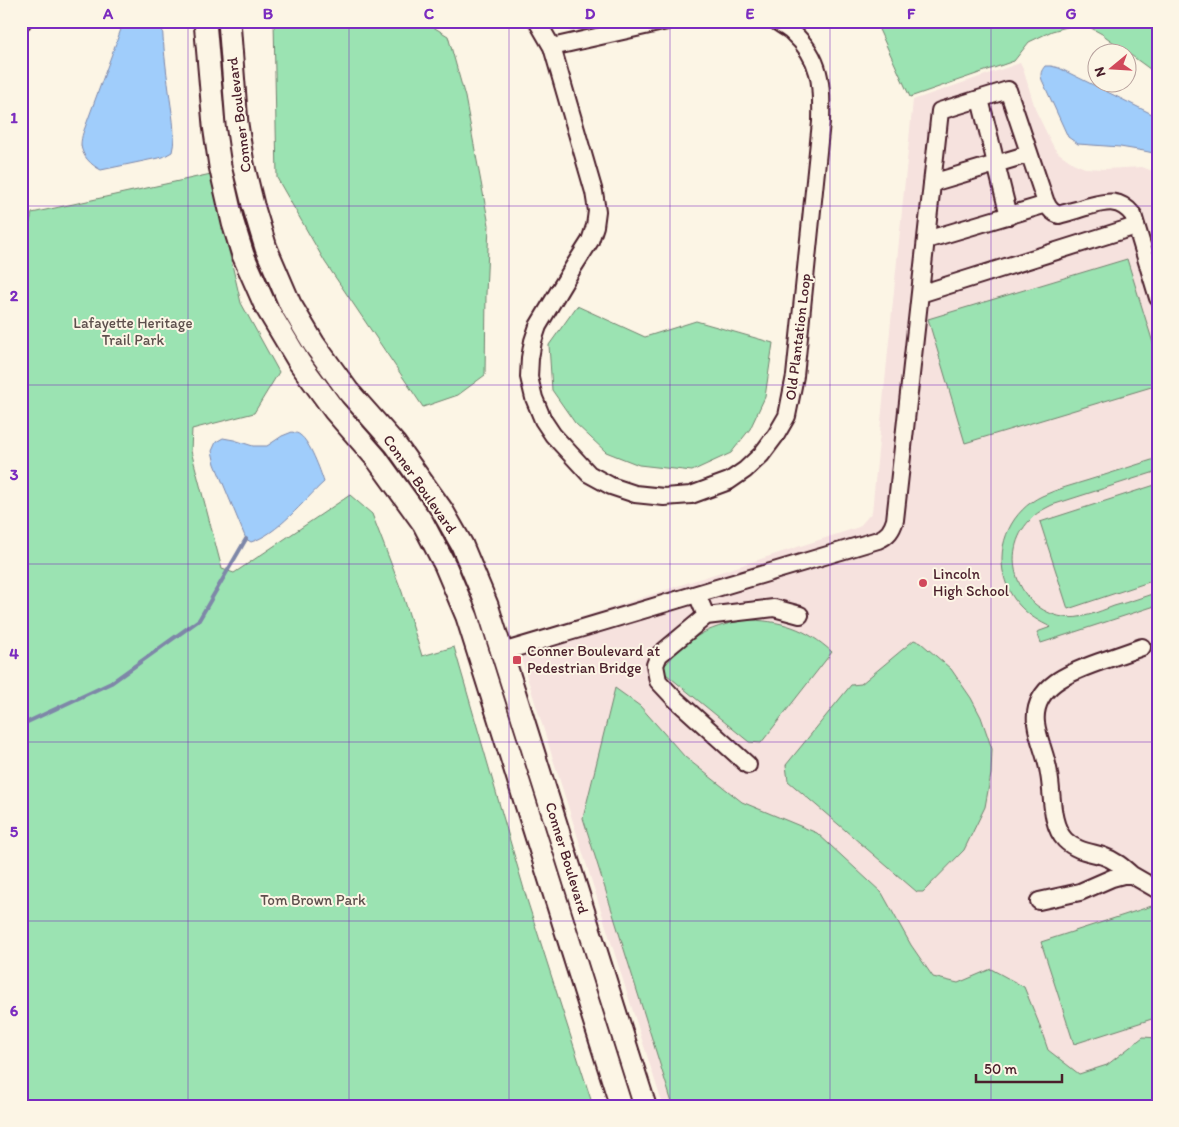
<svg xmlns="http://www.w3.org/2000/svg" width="1179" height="1127" font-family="Itim,sans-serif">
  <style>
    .built { fill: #f6e2de }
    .green { fill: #9be3b2; stroke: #72816e }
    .water { fill: #a0cdfb; stroke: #7e87a8 }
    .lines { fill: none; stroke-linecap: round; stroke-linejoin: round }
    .stream { stroke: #7e87a8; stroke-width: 4 }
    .minor-casing { stroke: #4a1f2b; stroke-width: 20 }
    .major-casing { stroke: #4a1f2b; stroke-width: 25 }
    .minor { stroke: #fcf5e5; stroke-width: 16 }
    .major { stroke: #fcf5e5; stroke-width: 21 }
    .grid { fill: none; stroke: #7b2cbf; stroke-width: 1; stroke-opacity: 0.55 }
    .poi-dot { fill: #d1495b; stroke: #fcf5e5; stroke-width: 2 }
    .labels { text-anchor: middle; stroke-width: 4; stroke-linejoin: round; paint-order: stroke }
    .street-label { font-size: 15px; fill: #4a1f2b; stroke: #fcf5e5 }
    .park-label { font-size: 15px; fill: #5e504d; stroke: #fcf5e5 }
    .poi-label { font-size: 15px; fill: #4a1f2b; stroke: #fcf5e5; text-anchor: start }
    .neatline { fill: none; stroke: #7b2cbf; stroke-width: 2 }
    .grid-label { font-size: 16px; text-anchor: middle; font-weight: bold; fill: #7b2cbf }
  </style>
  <rect width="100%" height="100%" fill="#fcf5e5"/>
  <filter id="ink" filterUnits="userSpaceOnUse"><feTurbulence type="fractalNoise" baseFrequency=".02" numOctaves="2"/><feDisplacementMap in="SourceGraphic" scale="10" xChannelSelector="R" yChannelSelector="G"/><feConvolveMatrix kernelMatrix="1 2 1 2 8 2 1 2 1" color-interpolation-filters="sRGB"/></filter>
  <g filter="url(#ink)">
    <!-- built -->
    <path class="built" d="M 1020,63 L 1023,69 L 1036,111 L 1054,148 L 1060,154 L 1073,163 L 1085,168 L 1105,169 L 1142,167 L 1158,173 L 1158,1106 L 663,1106 L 515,639 L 859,527 L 872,512 L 913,100 Z"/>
    <!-- green -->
    <path class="green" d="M 274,21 L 369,21 L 374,23 L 425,22 L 448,36 L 465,97 L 489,225 L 486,294 L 485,375 L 458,395 L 423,407 L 325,262 L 277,178 Z
      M 822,21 L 1158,21 L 1158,75 L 1102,34 L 1082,23 L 1052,31 L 1029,42 L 1014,61 L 910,97 L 876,23 L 829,27 Z
      M 211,174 L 241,303 L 279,372 L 254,413 L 192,429 L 191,451 L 222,569 L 234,573 L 350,495 L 372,514 L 402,592 L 422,656 L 454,647 L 528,903 L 593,1106 L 21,1106 L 21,261 L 32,213 Z
      M 1127,259 L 1158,359 L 1158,385 L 965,443 L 928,319 Z
      M 577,306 L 645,337 L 696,321 L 773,343 L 765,397 L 750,429 L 731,453 L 692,471 L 639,465 L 606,452 L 575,423 L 552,390 L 549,345 Z
      M 1158,458 L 1158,471 L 1052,505 C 1044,509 1036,513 1030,520 C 998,553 1017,609 1063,617 C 1080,620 1098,612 1114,606 C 1129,602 1143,597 1158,592 L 1158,605 L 1041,643 L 1037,632 L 1051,627 C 1028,617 1010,601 1004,576 C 996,544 1012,510 1042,496 C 1057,489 1073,485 1089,480 C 1112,473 1135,465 1158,458 Z
      M 1158,484 L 1158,579 L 1068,609 L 1040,522 Z
      M 745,620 C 780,620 806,628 832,652 L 761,743 L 749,742 L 661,670 C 687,638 704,628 745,620 Z
      M 914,640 L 921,643 L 951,669 L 971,698 L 981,717 L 992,749 L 991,774 L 985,807 L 964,850 L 923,892 L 917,892 L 788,781 L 786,765 L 851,685 L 861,684 Z
      M 615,688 L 640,706 L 685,757 L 742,802 L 817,833 L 882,893 L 911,945 L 933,977 L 958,983 L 991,969 L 1024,987 L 1038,1021 L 1048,1050 L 1079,1074 L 1107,1065 L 1143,1037 L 1158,1038 L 1158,1106 L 673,1106 L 583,818 Z
      M 1158,904 L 1158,1017 L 1074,1044 L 1041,942 Z"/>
    <!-- water -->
    <path class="water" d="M 124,21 L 162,21 C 163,45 166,68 169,91 C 171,110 177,133 172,152 L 163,157 L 101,170 C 91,165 82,156 81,145 C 81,141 82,136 83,133 Z
      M 1045,66 L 1051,66 L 1059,68 L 1158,117 L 1158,154 L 1144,151 L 1120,147 L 1078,144 L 1068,137 L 1042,80 C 1040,74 1041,71 1045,66 Z
      M 292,432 C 295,433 298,433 300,435 C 310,442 320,470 324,482 C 303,501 278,534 251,542 L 246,539 L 215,464 L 212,451 L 216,442 L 223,438 L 234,440 L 253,446 L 267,446 L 282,436 Z"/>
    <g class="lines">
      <!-- stream -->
      <path class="stream" d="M 21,725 L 111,683 L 199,620 L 246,539"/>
      <!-- minor casing -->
      <g class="minor-casing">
        <path id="minor" d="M 537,21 L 552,47 L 594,192 L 597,211 L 595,226 L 590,241 L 574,266 L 538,326 L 533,341 L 530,358 L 529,377 L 534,398 L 543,420 L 553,435 L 589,474 L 611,486 L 635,494 L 664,497 L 691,495 L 729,481 L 745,470 L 761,455 L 776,435 L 787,416 L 795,376 L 821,122 C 822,85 822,59 792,32 C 788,28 781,25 776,21
          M 21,22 L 23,21
          M 552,47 L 667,21
          M 980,99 L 1009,216
          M 932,183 L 1029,154
          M 926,240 L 1047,204
          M 920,294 L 1136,226
          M 697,594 L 706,616 L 659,655 L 655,665 L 658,681 L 673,697 L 748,765
          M 706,616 L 774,608 L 800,615
          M 502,652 L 878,540 C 888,536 892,530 895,520 L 940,111 L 1008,90 L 1046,203 C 1049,209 1053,213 1059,215 C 1068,212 1077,210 1086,207 C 1105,202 1119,197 1133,215 L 1158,298
          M 1132,875 C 1123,867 1115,860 1103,856 C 1090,852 1076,851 1065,840 C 1050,824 1053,795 1049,774 C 1047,757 1038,740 1036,723 C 1032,686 1071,672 1099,662 C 1114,657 1128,652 1142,647
          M 1039,901 L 1080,892 L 1112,878 L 1123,875 L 1132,875 L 1158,890"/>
      </g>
      <!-- major casing -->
      <g class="major-casing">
        <path id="major" d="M 205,21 L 214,125 L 220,166 L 233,223 L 243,255 L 265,305 L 299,362 L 334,410 L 376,458 L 423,523 L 445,565 L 467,617 L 621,1106
          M 229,21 L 237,124 L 243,164 L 253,205 L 266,248 L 290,304 L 314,344 L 348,391 L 395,444 L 442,510 L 462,545 L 487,605 L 645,1106"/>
      </g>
      <!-- minor -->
      <use href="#minor" class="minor"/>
      <!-- major -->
      <use href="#major" class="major"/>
    </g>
  </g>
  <!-- grid -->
  <path class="grid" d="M 188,21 L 188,1106M 349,21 L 349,1106M 509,21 L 509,1106M 670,21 L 670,1106M 830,21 L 830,1106M 991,21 L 991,1106M 21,206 L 1158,206M 21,385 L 1158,385M 21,564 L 1158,564M 21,742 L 1158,742M 21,921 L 1158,921"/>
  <!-- markers -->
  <g class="poi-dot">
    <circle cx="923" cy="583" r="5"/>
    <rect x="512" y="655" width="10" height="10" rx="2.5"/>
  </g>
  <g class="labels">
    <!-- street labels -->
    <g class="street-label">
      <text transform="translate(239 115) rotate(-97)" y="5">Conner Boulevard</text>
      <text transform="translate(798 337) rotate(-83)" y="5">Old Plantation Loop</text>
      <text transform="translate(420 484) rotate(55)" y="5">Conner Boulevard</text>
      <text transform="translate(567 858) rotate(73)" y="5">Conner Boulevard</text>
    </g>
    <!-- park labels -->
    <g class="park-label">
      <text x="133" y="328">Lafayette Heritage<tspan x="133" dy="17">Trail Park</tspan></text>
      <text x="313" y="905">Tom Brown Park</text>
    </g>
    <!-- poi labels -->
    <g class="poi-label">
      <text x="933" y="579">Lincoln<tspan x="933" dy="17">High School</tspan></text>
      <text x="527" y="656">Conner Boulevard at<tspan x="527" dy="17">Pedestrian Bridge</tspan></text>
    </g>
  </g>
  <!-- margin -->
  <rect width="1179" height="1127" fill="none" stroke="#fcf5e5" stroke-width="55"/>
  <!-- north arrow -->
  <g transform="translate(1112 68) rotate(252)"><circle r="24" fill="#fcf5e5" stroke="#b59f9b"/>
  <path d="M0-4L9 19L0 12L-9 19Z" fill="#d1495b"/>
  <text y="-8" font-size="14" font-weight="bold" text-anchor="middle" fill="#4a1f2b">N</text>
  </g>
  <!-- scale -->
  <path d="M976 1074v8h86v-8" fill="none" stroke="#4a1f2b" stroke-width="2.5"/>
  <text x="984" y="1074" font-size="15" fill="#4a1f2b" stroke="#fcf5e5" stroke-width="4" paint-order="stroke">50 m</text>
  <rect x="28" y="28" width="1124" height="1072" class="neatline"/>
  <g class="grid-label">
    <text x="108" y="19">A</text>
    <text x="268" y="19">B</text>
    <text x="429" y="19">C</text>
    <text x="590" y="19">D</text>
    <text x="750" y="19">E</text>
    <text x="911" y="19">F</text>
    <text x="1071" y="19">G</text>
    <text x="14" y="123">1</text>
    <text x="14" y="301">2</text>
    <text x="14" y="480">3</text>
    <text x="14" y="659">4</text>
    <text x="14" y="837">5</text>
    <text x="14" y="1016">6</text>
  </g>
</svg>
